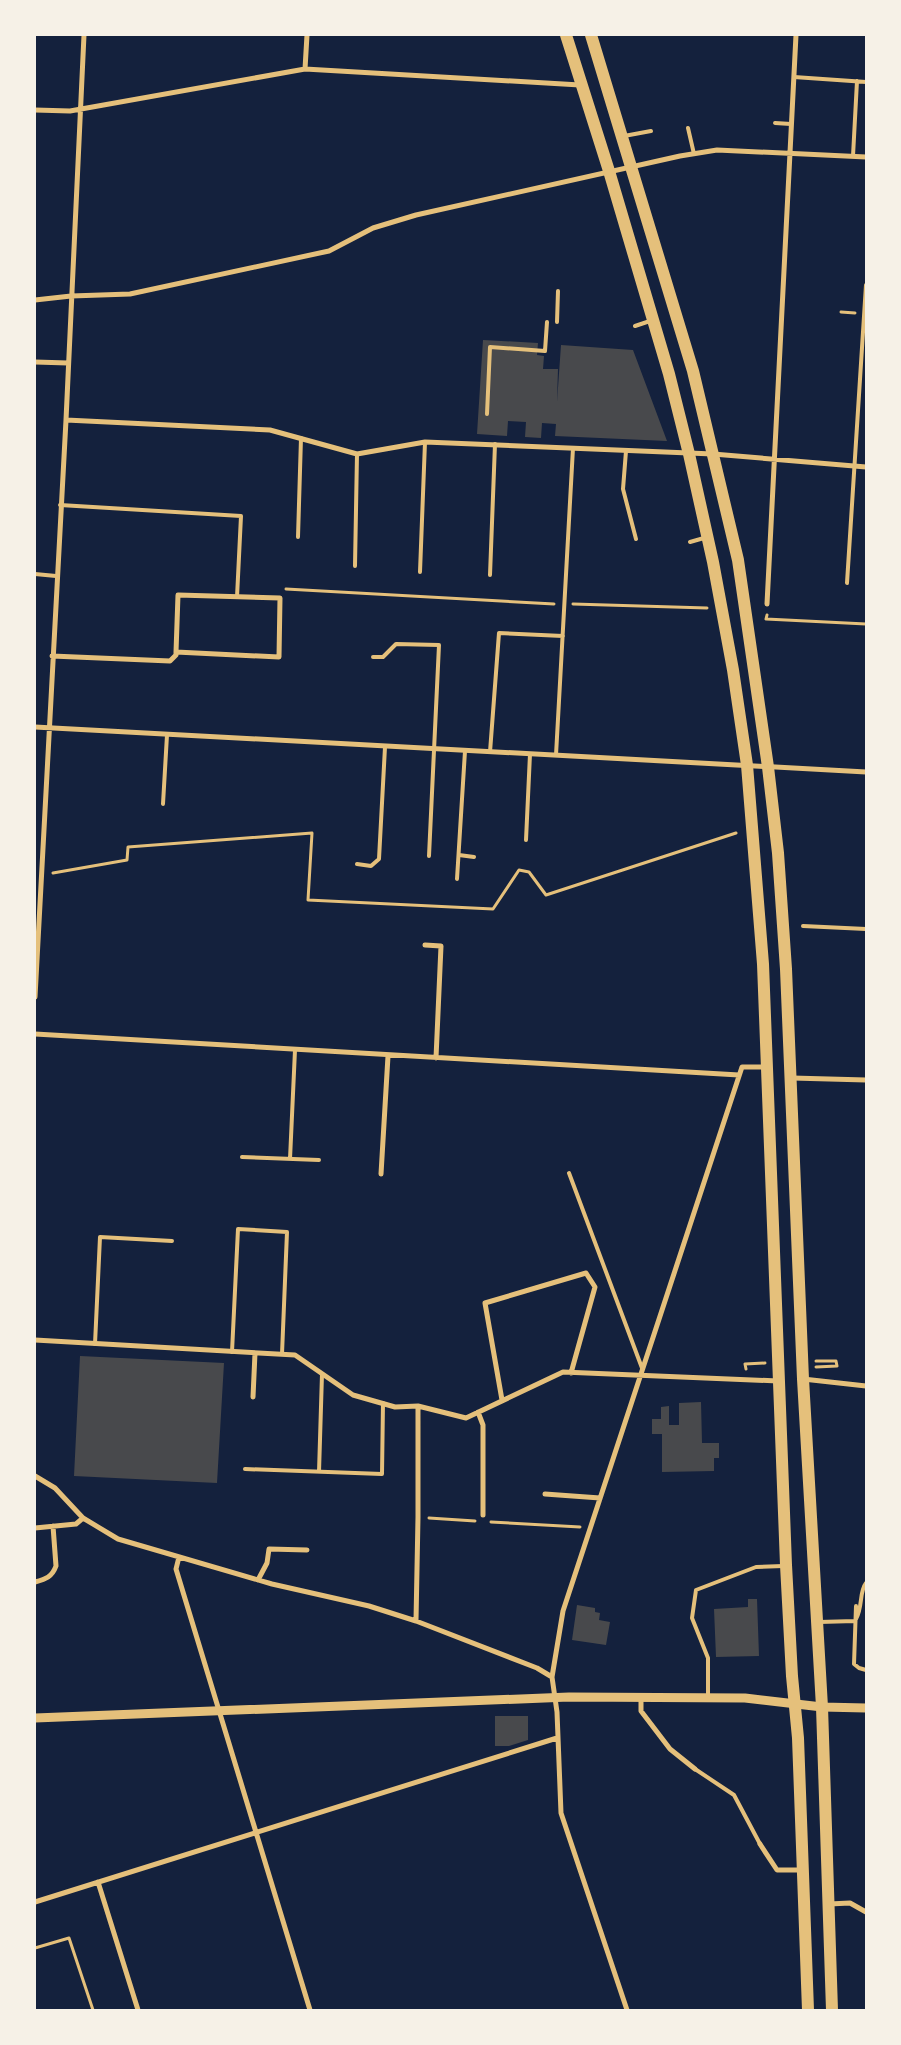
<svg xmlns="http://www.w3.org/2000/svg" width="901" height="2045" font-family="Arial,sans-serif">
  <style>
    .building { fill: #48494c }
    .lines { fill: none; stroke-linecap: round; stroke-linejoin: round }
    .path { stroke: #e5c07b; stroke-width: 3 }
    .service { stroke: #e5c07b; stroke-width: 4 }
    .minor { stroke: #e5c07b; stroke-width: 5 }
    .tertiary { stroke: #e5c07b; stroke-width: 9 }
    .trunk { stroke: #e5c07b; stroke-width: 12 }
  </style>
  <rect width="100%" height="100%" fill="#14213d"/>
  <!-- building -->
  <path class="building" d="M 483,340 L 538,343 L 537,355 L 544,356 L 543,369 L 558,369 L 557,402 L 561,345 L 633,350 L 667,441 L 555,436 L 556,424 L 542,423 L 541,438 L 525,437 L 526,422 L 508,421 L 507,436 L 477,434 Z
    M 80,1356 L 224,1363 L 217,1483 L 74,1476 Z
    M 701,1402 L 702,1443 L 719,1443 L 719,1458 L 714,1458 L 714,1471 L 662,1472 L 662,1434 L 652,1434 L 652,1419 L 661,1419 L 661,1407 L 669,1406 L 669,1425 L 679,1425 L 679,1403 Z
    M 748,1599 L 757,1599 L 759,1656 L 716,1657 L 714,1609 L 748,1607 Z
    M 577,1605 L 595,1608 L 595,1612 L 600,1613 L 599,1620 L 610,1622 L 606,1645 L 572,1640 Z
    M 495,1716 L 528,1716 L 528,1740 L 509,1746 L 495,1746 Z"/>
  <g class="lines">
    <!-- path -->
    <path class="path" d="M 841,312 L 855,313
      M 286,589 L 554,604
      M 573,604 L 707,608
      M 767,615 L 766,619 L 866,624
      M 53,873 L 127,860 L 128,847 L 312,833 L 308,900 L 493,909 L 519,870 L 529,872 L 546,895 L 736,833
      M 816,1361 L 836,1361 L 837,1366 L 816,1367
      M 746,1369 L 745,1364 L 765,1363
      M 429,1518 L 475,1521
      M 491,1522 L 580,1527
      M 35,1948 L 69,1938 L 93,2010"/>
    <!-- service -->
    <path class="service" d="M 794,77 L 866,82
      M 775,123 L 791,124
      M 688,128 L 694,154
      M 624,136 L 651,131
      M 853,156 L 857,81
      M 557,322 L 558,291
      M 635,326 L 650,321
      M 487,414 L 490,347 L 545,351 L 547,322
      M 626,451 L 623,489 L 636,539
      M 60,505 L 241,516 L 237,597
      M 298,537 L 301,438
      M 690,542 L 704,538
      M 355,566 L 357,454
      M 420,572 L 425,442
      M 35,574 L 56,576
      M 490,575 L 495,444
      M 847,583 L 866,285
      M 373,657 L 383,657 L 396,644 L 439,645 L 429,856
      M 490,752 L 499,633 L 563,636
      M 556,755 L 573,448
      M 163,804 L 167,735
      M 526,840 L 530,754
      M 459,855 L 474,857
      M 357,864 L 371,866 L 379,859 L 385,747
      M 457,879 L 465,751
      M 803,926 L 866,929
      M 242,1157 L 319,1160
      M 290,1159 L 295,1050
      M 569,1173 L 642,1368
      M 95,1344 L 100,1237 L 172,1241
      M 232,1352 L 238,1229 L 287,1232 L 282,1354
      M 245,1469 L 382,1474 L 383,1403
      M 319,1472 L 322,1374
      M 856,1606 L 854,1664 L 859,1668 L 866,1670
      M 856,1619 C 863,1606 859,1592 866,1583
      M 819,1622 L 855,1621
      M 708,1698 L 708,1658 L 692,1618 L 696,1590 L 756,1567 L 783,1566
      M 695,1769 L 734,1795 L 760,1844"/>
    <!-- minor -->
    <path class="minor" d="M 305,69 L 307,35
      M 35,110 L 70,111 L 305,69 L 580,85
      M 35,300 L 71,296 L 130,294 L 329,251 L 373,228 L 416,215 L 680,156 L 717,150 L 866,157
      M 35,362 L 68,363
      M 66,420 L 270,430 L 357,454 L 425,442 L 713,454 L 866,467
      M 767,604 L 796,35
      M 52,656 L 170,661 L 176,655 L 176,652 L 178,595 L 280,598 L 279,657 L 176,652
      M 35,727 L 866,772
      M 425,945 L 441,946 L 436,1058
      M 35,997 L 66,420 L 84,35
      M 35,1034 L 739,1075
      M 792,1078 L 866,1080
      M 381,1174 L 388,1056
      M 35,1340 L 295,1355 L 353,1395 L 395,1407 L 418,1406 L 466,1418 L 563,1372 L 778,1381
      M 803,1379 L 866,1386
      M 253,1397 L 255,1353
      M 502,1400 L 485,1303 L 586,1273 L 595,1287 L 571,1373
      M 478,1412 L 483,1425 L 483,1515
      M 35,1476 L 55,1488 L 83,1518 L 118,1539 L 272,1584 L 369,1606 L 416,1621 L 537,1668 L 552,1677
      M 545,1494 L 600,1498
      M 35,1528 L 76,1524 L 83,1518
      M 179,1557 L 176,1569 L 310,2010
      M 258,1580 L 267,1563 L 269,1549 L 307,1550
      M 35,1582 C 46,1579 52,1577 56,1566 L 53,1526
      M 416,1621 L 418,1517 L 418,1406
      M 641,1697 L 641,1711 L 670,1749 L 695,1769
      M 760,1844 L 777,1870 L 802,1870
      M 98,1882 L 138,2010
      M 35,1902 L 557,1738
      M 829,1904 L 850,1903 L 866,1912
      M 627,2010 L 561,1813 L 557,1712 L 552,1677 L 563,1611 L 742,1067 L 766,1067"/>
    <!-- tertiary -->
    <path class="tertiary" d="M 35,1718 L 569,1697 L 745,1698 L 822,1707 L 866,1708"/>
    <!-- trunk -->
    <path class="trunk" d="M 566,35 L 609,171 L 669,374 L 689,454 L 713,562 L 733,670 L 747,765 L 763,964 L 786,1565 L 792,1676 L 798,1738 L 808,2010
      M 591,35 L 693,371 L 738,560 L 768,767 L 778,853 L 786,969 L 803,1379 L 822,1707 L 832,2010"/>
  </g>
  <!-- border -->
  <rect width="901" height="2045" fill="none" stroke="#f6f1e7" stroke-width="72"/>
</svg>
